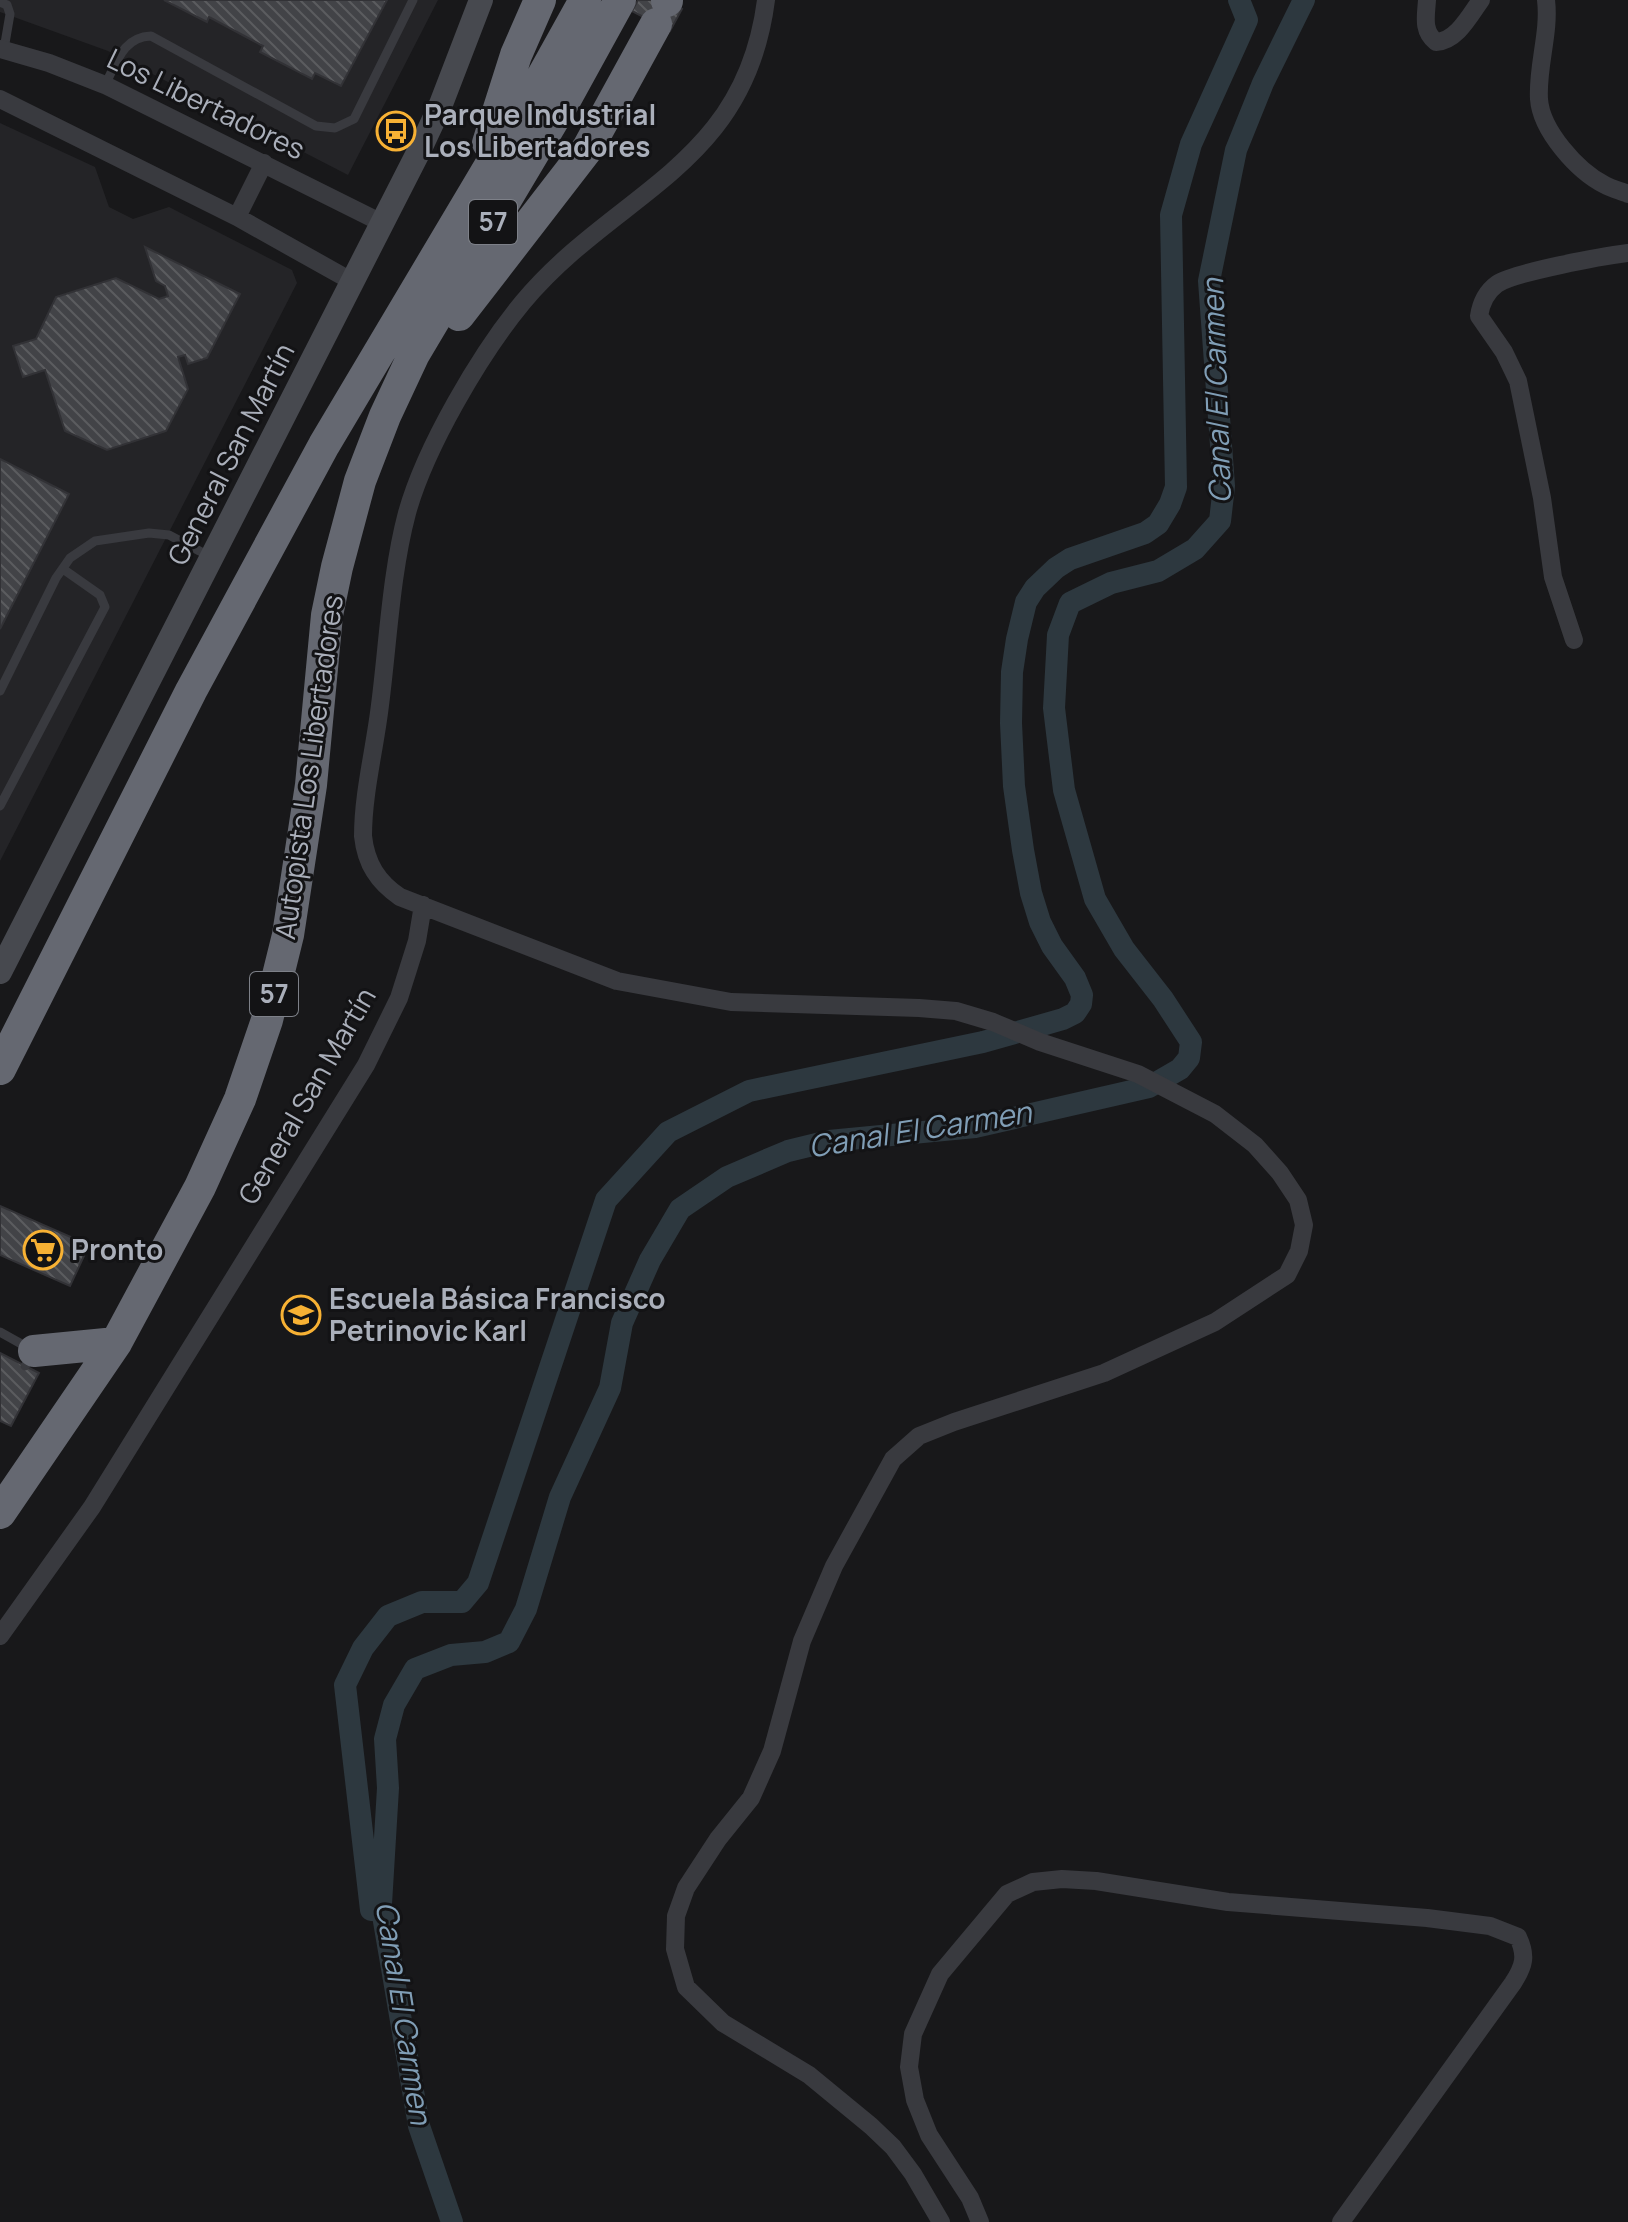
<svg xmlns="http://www.w3.org/2000/svg" width="1628" height="2222" font-family="Manrope,sans-serif">
  <style>
    .built { fill: #242427 }
    .lines { fill: none; stroke-linecap: round; stroke-linejoin: round }
    .canal { stroke: #2d383f; stroke-width: 22 }
    .building { fill: url(#building-back-hatch); stroke: #323236; stroke-width: 2 }
    .lane { stroke: #393a3f; stroke-width: 9 }
    .street { stroke: #393a3f; stroke-width: 18 }
    .secondary { stroke: #47494f; stroke-width: 24 }
    .highway { stroke: #656871; stroke-width: 32 }
    .labels { text-anchor: middle; stroke-width: 6; stroke-linejoin: round; paint-order: stroke }
    .shield { fill: #131315; stroke: #7d8088; stroke-width: 2 }
    .shield-label { font-size: 26px; font-weight: bold; fill: #aaafba }
    .street-label { font-size: 28px; fill: #aaafba; stroke: #131315 }
    .poi-label { font-size: 28px; font-weight: bold; fill: #aaafba; stroke: #131315; text-anchor: start }
    .water-label { font-size: 30px; font-style: italic; fill: #809eb6; stroke: #131315 }
  </style>
  <defs>
    <pattern id="building-back-hatch" width="6" height="6" patternUnits="userSpaceOnUse" patternTransform="scale(2)"><rect width="6" height="6" fill="#424347"/><path d="M-1 5l2 2M0 0l6 6M5-1l2 2" fill="none" stroke="#5b5c5f"/></pattern>
  </defs>
  <rect width="100%" height="100%" fill="#18181a"/>
  <!-- built -->
  <path class="built" d="M 0,0 L 438,0 L 348,175 L 108,51 L 0,12 Z
    M 0,123 L 95,167 L 109,207 L 133,219 L 169,207 L 292,270 L 297,283 L 0,861 Z"/>
  <g class="lines">
    <!-- canal -->
    <path class="canal" d="M 371,1910 L 345,1685 L 363,1648 L 388,1616 L 422,1602 L 462,1602 L 478,1583 L 606,1200 L 668,1132 L 749,1091 L 983,1042 L 1063,1019 L 1075,1013 L 1081,1004 L 1082,995 L 1075,978 L 1052,946 L 1040,922 L 1031,893 L 1023,850 L 1014,786 L 1011,723 L 1012,672 L 1017,639 L 1026,602 L 1035,588 L 1056,568 L 1070,559 L 1145,533 L 1158,524 L 1170,504 L 1176,487 L 1171,215 L 1191,144 L 1247,20 L 1239,0
      M 452,2222 L 419,2126 L 381,1904 L 388,1788 L 385,1739 L 394,1705 L 415,1669 L 451,1655 L 485,1652 L 509,1642 L 526,1609 L 560,1497 L 610,1388 L 622,1323 L 650,1260 L 680,1209 L 727,1177 L 788,1151 L 829,1141 L 975,1127 L 1149,1087 L 1180,1069 L 1189,1058 L 1191,1042 L 1163,999 L 1124,949 L 1095,899 L 1064,790 L 1054,708 L 1058,635 L 1070,603 L 1111,583 L 1158,571 L 1195,549 L 1220,521 L 1224,486 L 1209,281 L 1236,150 L 1263,83 L 1304,0"/>
  </g>
  <!-- building -->
  <path class="building" d="M 164,0 L 387,0 L 341,86 L 315,73 L 312,79 L 260,52 L 263,46 L 209,17 L 207,22 Z
    M 638,0 L 665,0 L 682,9 L 670,31 L 632,11 Z
    M 145,247 L 240,294 L 207,358 L 188,364 L 185,355 L 178,357 L 188,389 L 166,431 L 107,450 L 65,431 L 45,370 L 23,377 L 13,346 L 36,339 L 56,297 L 116,278 L 159,299 L 168,296 L 165,286 L 156,281 Z
    M 0,459 L 69,494 L 0,629 Z
    M 0,1206 L 89,1245 L 70,1286 L 0,1255 Z
    M 0,1353 L 39,1373 L 11,1426 L 0,1421 Z"/>
  <g class="lines">
    <!-- lane -->
    <path class="lane" d="M 0,2 L 7,5 L 10,14 L 4,49
      M 105,85 C 117,62 123,37 151,36 L 316,126 L 335,128 L 354,119 L 413,0
      M 0,691 L 56,578 L 70,558 L 95,541 L 149,533 L 169,535 L 209,556
      M 0,806 L 105,607 L 100,595 L 63,569
      M 0,1332 L 34,1351 L 25,1366"/>
    <!-- street -->
    <path class="street" d="M 766,0 C 745,167 616,191 523,302 C 480,354 425,448 407,513 C 391,573 388,643 380,705 C 375,748 363,793 363,836 C 366,864 378,882 400,897 L 617,981 L 731,1002 L 919,1008 L 956,1011 L 993,1022 L 1040,1042 L 1138,1074 L 1215,1114 L 1255,1145 L 1280,1173 L 1298,1200 L 1304,1225 L 1299,1251 L 1287,1275 L 1215,1322 L 1104,1373 L 954,1422 L 919,1436 L 893,1459 L 834,1566 L 802,1641 L 772,1751 L 751,1798 L 718,1839 L 686,1888 L 676,1916 L 675,1949 L 686,1987 L 723,2023 L 809,2075 L 871,2126 L 893,2147 L 913,2174 L 941,2222
      M 1427,0 C 1426,16 1422,31 1436,42 C 1457,41 1470,15 1481,0
      M 1546,0 C 1550,33 1537,66 1539,99 C 1541,130 1577,171 1605,185 C 1612,189 1621,191 1628,194
      M 0,49 L 49,63 L 105,85 L 382,223
      M 0,99 L 237,217 L 353,282
      M 237,217 L 264,163
      M 1574,640 L 1553,577 L 1542,498 L 1518,381 L 1504,352 L 1479,316 C 1481,303 1486,292 1497,284 C 1515,272 1604,256 1628,253
      M 0,1636 L 92,1507 L 366,1065 L 399,998 L 417,941 L 423,905
      M 980,2222 L 970,2198 L 929,2135 L 915,2100 L 909,2067 L 913,2034 L 940,1974 L 1007,1894 L 1033,1882 L 1062,1879 L 1096,1881 L 1228,1902 L 1427,1918 L 1490,1926 L 1518,1937 C 1527,1956 1524,1966 1513,1983 L 1341,2222"/>
    <!-- secondary -->
    <path class="secondary" d="M 0,972 L 420,149 L 441,104 L 481,0"/>
    <!-- highway -->
    <path class="highway" d="M 667,1 L 667,0
      M 488,143 L 516,55 L 540,0
      M 459,315 L 588,148 L 656,24
      M 0,1069 L 191,691 L 324,445 L 531,97 L 585,0
      M 34,1351 L 116,1343
      M 0,1513 L 116,1343 L 200,1187 L 240,1099 L 267,1020 L 288,935 L 311,785 L 327,615 L 337,567 L 360,481 L 385,416 L 414,354 L 565,100 L 620,0"/>
  </g>
  <!-- icons -->
  <defs>
    <g id="bus-ring" transform="scale(2)"><circle r="9.5" fill="#131315" stroke="#f7b134" stroke-width="1.5"/><path d="M-5-6H5V4H4V6H2V4H-2V6H-4V4H-5ZM-3.5-4V0h7V-4ZM-3.5 1.2v1.5H-2V1.2ZM2 1.2v1.5H3.5V1.2Z" fill="#f7b134"/></g>
    <g id="supermarket-ring" transform="scale(2)"><circle r="9.5" fill="#131315" stroke="#f7b134" stroke-width="1.5"/><path d="M-6-5.5h2.5l.6 2H6L4.5 2H-2.5L-4.4-4H-6ZM-1.5 3.2a1.3 1.3 0 1 0 .1 0ZM3 3.2a1.3 1.3 0 1 0 .1 0Z" fill="#f7b134"/></g>
    <g id="school-ring" transform="scale(2)"><circle r="9.5" fill="#131315" stroke="#f7b134" stroke-width="1.5"/><path d="M0-5L7-2L0 1L-7-2ZM-4 1L0 2.5L4 1V4Q0 6-4 4Z" fill="#f7b134"/></g>
  </defs>
  <g fill-rule="evenodd">
    <use href="#bus-ring" x="396" y="131"/>
    <use href="#supermarket-ring" x="43" y="1250"/>
    <use href="#school-ring" x="301" y="1315"/>
  </g>
  <g class="labels">
    <!-- shield labels -->
    <g class="shield">
      <rect x="469" y="200" width="48" height="44" rx="6"/>
      <rect x="250" y="972" width="48" height="44" rx="6"/>
    </g>
    <g class="shield-label">
      <text x="493" y="231">57</text>
      <text x="274" y="1003">57</text>
    </g>
    <!-- street labels -->
    <g class="street-label">
      <text transform="translate(206 104) rotate(26)" y="10">Los Libertadores</text>
      <text transform="translate(231 454) rotate(-63)" y="10">General San Martín</text>
      <text transform="translate(309 767) rotate(-82)" y="10">Autopista Los Libertadores</text>
      <text transform="translate(307 1096) rotate(-60)" y="10">General San Martín</text>
    </g>
    <!-- poi labels -->
    <g class="poi-label">
      <text x="424" y="125">Parque Industrial<tspan x="424" dy="32">Los Libertadores</tspan></text>
      <text x="71" y="1260">Pronto</text>
      <text x="329" y="1309">Escuela Básica Francisco<tspan x="329" dy="32">Petrinovic Karl</tspan></text>
    </g>
    <!-- water labels -->
    <g class="water-label">
      <text transform="translate(1217 391) rotate(-92)" y="10">Canal El Carmen</text>
      <text transform="translate(920 1130) rotate(-9)" y="10">Canal El Carmen</text>
      <text transform="translate(403 2013) rotate(81)" y="10">Canal El Carmen</text>
    </g>
  </g>
</svg>
